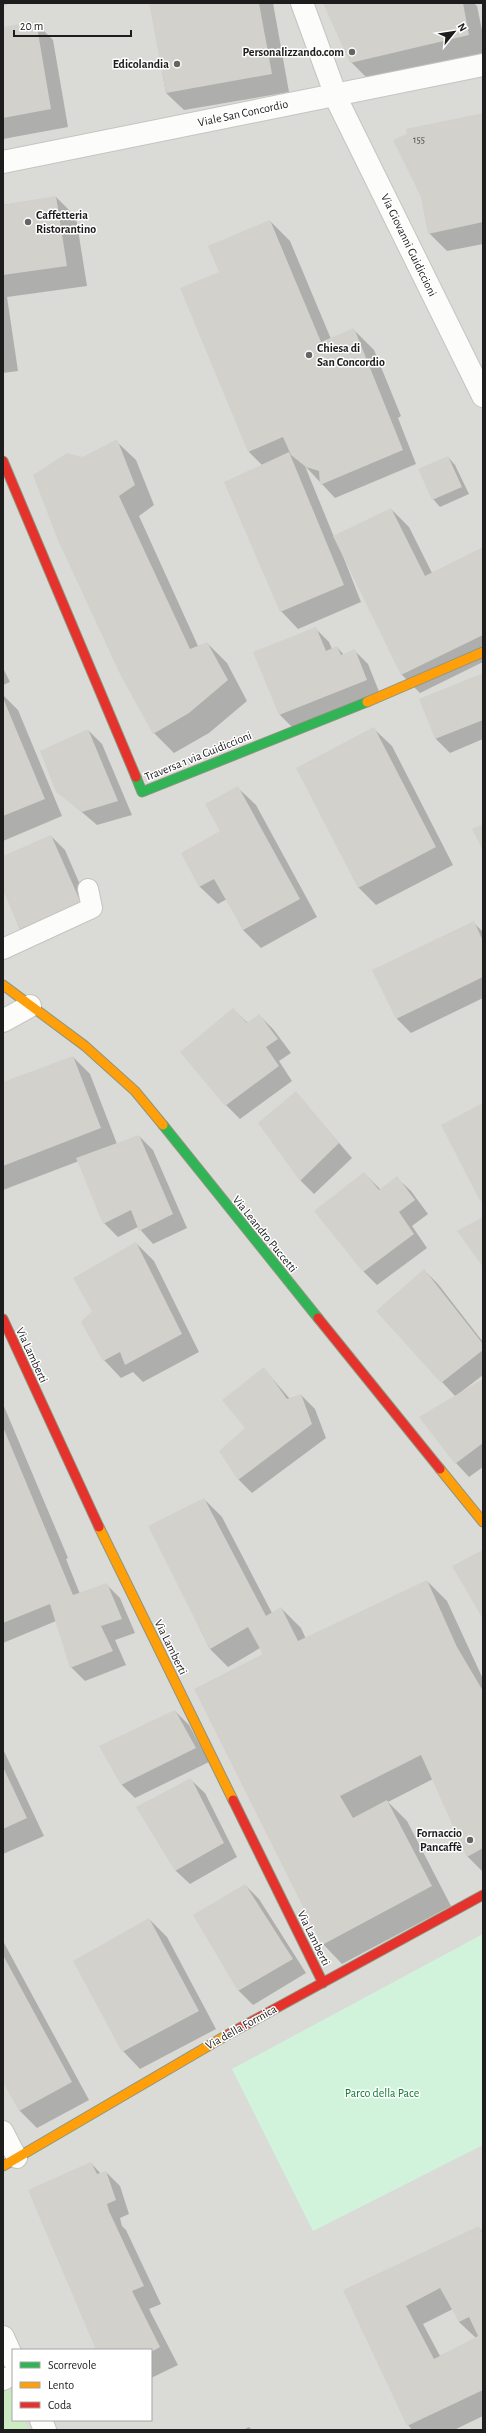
<svg xmlns="http://www.w3.org/2000/svg" width="486" height="2433" font-family="'Alegreya Sans',sans-serif">
  <style>
    .residential { fill: #dadad7; fill-rule: evenodd }
    .grass { fill: #ceeac3 }
    .park { fill: #d2f3db }
    .shadow { fill: #0003; fill-rule: evenodd }
    .building { fill: #d2d1cc; fill-rule: evenodd }
    .lines { fill: none; stroke-linecap: round; stroke-linejoin: round }
    .lane-casing { stroke: #c4c4c1; stroke-width: 22 }
    .street-casing { stroke: #c4c4c1; stroke-width: 24 }
    .fast-casing { stroke: #8e967d; stroke-width: 11 }
    .slow-casing { stroke: #8e967d; stroke-width: 11 }
    .jam-casing { stroke: #8e967d; stroke-width: 11 }
    .lane { stroke: #fcfcfb; stroke-width: 20 }
    .street { stroke: #fcfcfb; stroke-width: 22 }
    .fast { stroke: #30b455; stroke-width: 9 }
    .slow { stroke: #ff9f0a; stroke-width: 9 }
    .jam { stroke: #e5322d; stroke-width: 9 }
    .poi-dot { fill: #656563; stroke: #fff; stroke-width: 1.5 }
    .labels { text-anchor: middle; stroke-width: 3; stroke-linejoin: round; paint-order: stroke }
    .number-label { font-size: 10px; fill: #4a4a49 }
    .poi-label { font-size: 12px; font-weight: bold; fill: #1d1d1d; stroke: #fff; text-anchor: end }
    .street-label { font-size: 12px; fill: #1d1d1d; stroke: #fff }
    .park-label { font-size: 12px; fill: #0a7b32; stroke: #fff }
  </style>
  <rect width="100%" height="100%" fill="#ebebe5"/>
  <!-- residential -->
  <path class="residential" d="M 3,3 L 483,3 L 483,2430 L 3,2430 ZM 13,2350 L 151,2350 L 151,2420 L 13,2420 Z"/>
  <!-- grass -->
  <path class="grass" d="M 9,2388 L 13,2397 L 13,2420 L 24,2420 L 29,2430 L 3,2430 L 3,2391 Z"/>
  <!-- park -->
  <path class="park" d="M 483,1934 L 483,2145 L 313,2231 L 232,2069 Z"/>
  <!-- shadow -->
  <path class="shadow" d="M 3,3 L 13,3 L 3,5 Z
    M 150,3 L 273,3 L 289,92 L 184,110 L 166,93 Z
    M 324,3 L 474,3 L 477,6 L 483,35 L 483,53 L 369,80 L 351,62 Z
    M 35,22 L 53,40 L 68,127 L 3,139 L 3,28 Z
    M 483,114 L 483,244 L 447,251 L 429,233 Z
    M 56,197 L 76,217 L 87,286 L 7,297 L 18,371 L 3,373 L 3,205 Z
    M 270,221 L 290,241 L 331,339 L 354,330 L 374,350 L 401,416 L 398,418 L 416,464 L 335,498 L 305,466 L 334,537 L 391,509 L 409,527 L 432,573 L 483,548 L 483,662 L 420,693 L 402,675 L 341,551 L 361,602 L 298,629 L 281,611 L 262,465 L 249,452 L 220,272 Z
    M 116,441 L 136,460 L 154,505 L 139,516 L 198,646 L 207,643 L 227,663 L 247,701 L 209,733 L 174,753 L 154,733 L 121,674 L 83,458 Z
    M 448,457 L 455,465 L 469,494 L 440,507 L 433,499 Z
    M 315,628 L 329,642 L 332,649 L 337,647 L 344,655 L 354,650 L 368,664 L 380,694 L 294,729 L 280,715 Z
    M 3,668 L 10,682 L 3,685 Z
    M 483,674 L 483,739 L 450,753 L 436,739 L 421,700 Z
    M 3,695 L 18,710 L 62,816 L 3,841 Z
    M 374,729 L 392,746 L 453,865 L 376,905 L 358,887 Z
    M 88,730 L 102,744 L 132,815 L 97,825 L 57,791 Z
    M 238,788 L 256,805 L 317,917 L 261,948 L 243,930 L 227,899 L 218,904 L 200,887 L 182,853 L 221,832 Z
    M 51,836 L 65,850 L 94,917 L 34,943 L 20,929 L 3,888 L 3,857 Z
    M 473,922 L 483,932 L 483,998 L 411,1033 L 397,1019 L 373,971 Z
    M 233,1009 L 248,1023 L 259,1015 L 273,1029 L 291,1053 L 279,1061 L 292,1081 L 240,1119 L 226,1105 Z
    M 73,1057 L 90,1074 L 117,1144 L 139,1136 L 153,1150 L 187,1228 L 153,1244 L 138,1227 L 118,1237 L 104,1223 L 79,1161 L 3,1190 L 3,1084 Z
    M 296,1093 L 352,1158 L 314,1194 L 300,1180 Z
    M 364,1173 L 381,1190 L 397,1178 L 411,1191 L 428,1214 L 412,1226 L 427,1248 L 377,1285 L 364,1272 Z
    M 136,1243 L 154,1261 L 199,1352 L 143,1382 L 133,1372 L 121,1378 L 104,1360 L 93,1311 Z
    M 424,1270 L 438,1284 L 483,1342 L 483,1375 L 457,1395 L 483,1381 L 483,1467 L 469,1477 L 456,1463 L 456,1397 L 442,1382 Z
    M 264,1369 L 290,1399 L 301,1395 L 315,1409 L 326,1438 L 252,1493 L 238,1479 L 247,1429 Z
    M 3,1404 L 68,1558 L 66,1559 L 80,1594 L 106,1584 L 120,1598 L 135,1633 L 115,1640 L 126,1665 L 85,1681 L 71,1667 L 56,1621 L 3,1643 Z
    M 204,1499 L 222,1517 L 272,1613 L 281,1608 L 301,1628 L 306,1639 L 427,1581 L 447,1601 L 483,1679 L 483,1872 L 467,1856 L 433,1779 L 388,1802 L 407,1821 L 451,1906 L 342,1964 L 323,1944 L 264,1655 L 260,1648 L 228,1667 L 210,1649 L 150,1527 Z
    M 175,1711 L 189,1725 L 209,1762 L 135,1798 L 121,1784 Z
    M 3,1749 L 44,1836 L 3,1854 Z
    M 191,1780 L 205,1793 L 237,1857 L 190,1884 L 176,1871 L 137,1807 Z
    M 245,1885 L 259,1899 L 306,1973 L 253,2005 L 239,1991 L 194,1915 Z
    M 149,1919 L 167,1937 L 216,2029 L 140,2069 L 123,2051 Z
    M 3,1941 L 89,2100 L 37,2128 L 19,2110 L 3,2080 Z
    M 91,2163 L 101,2174 L 106,2172 L 120,2186 L 129,2214 L 120,2218 L 122,2226 L 126,2230 L 161,2304 L 149,2309 L 178,2365 L 151,2378 L 151,2350 L 97,2350 L 29,2191 Z
    M 479,2228 L 483,2232 L 483,2416 L 454,2430 L 412,2430 L 408,2425 L 345,2290 ZM 453,2309 L 459,2322 L 476,2338 L 440,2356 L 423,2324 Z
    M 3,2353 L 13,2374 L 3,2386 Z
    M 249,2427 L 252,2430 L 243,2430 Z"/>
  <!-- building -->
  <path class="building" d="M 149,3 L 259,3 L 272,74 L 166,93 Z
    M 323,3 L 463,3 L 469,35 L 350,63 Z
    M 36,21 L 51,109 L 3,118 L 3,27 Z
    M 483,113 L 483,222 L 428,234 L 421,197 L 393,140 L 407,134 L 406,129 Z
    M 56,196 L 67,266 L 3,275 L 3,205 Z
    M 270,220 L 321,342 L 354,328 L 403,450 L 320,485 L 319,471 L 306,467 L 291,455 L 283,437 L 248,452 L 180,288 L 219,272 L 208,246 Z
    M 117,439 L 135,485 L 119,496 L 190,649 L 207,642 L 228,680 L 189,713 L 153,734 L 120,674 L 57,538 L 33,475 L 67,453 L 83,457 Z
    M 289,452 L 344,585 L 280,612 L 224,482 Z
    M 448,456 L 462,487 L 432,500 L 418,469 Z
    M 391,508 L 425,576 L 483,547 L 483,635 L 401,675 L 333,536 Z
    M 316,627 L 326,651 L 337,646 L 341,655 L 355,649 L 367,680 L 279,715 L 253,652 Z
    M 483,673 L 483,720 L 435,739 L 419,699 Z
    M 3,698 L 45,799 L 3,816 Z
    M 374,727 L 436,847 L 358,888 L 296,768 Z
    M 88,729 L 118,801 L 82,812 L 56,792 L 40,751 Z
    M 238,786 L 300,899 L 243,930 L 214,879 L 199,887 L 181,853 L 220,831 L 205,804 Z
    M 483,824 L 483,851 L 472,829 Z
    M 51,835 L 81,903 L 20,929 L 3,890 L 3,856 Z
    M 474,921 L 483,941 L 483,977 L 396,1019 L 372,970 Z
    M 233,1008 L 247,1023 L 259,1014 L 278,1039 L 266,1047 L 279,1066 L 225,1106 L 180,1052 Z
    M 73,1056 L 101,1128 L 3,1166 L 3,1082 Z
    M 296,1091 L 339,1143 L 300,1181 L 258,1123 Z
    M 483,1103 L 483,1200 L 480,1201 L 441,1125 Z
    M 139,1135 L 173,1214 L 139,1231 L 131,1210 L 103,1224 L 76,1158 Z
    M 364,1172 L 379,1190 L 397,1176 L 415,1200 L 399,1212 L 414,1234 L 363,1272 L 314,1211 Z
    M 483,1217 L 483,1267 L 457,1231 Z
    M 136,1242 L 182,1334 L 125,1365 L 120,1352 L 103,1361 L 81,1322 L 92,1311 L 73,1278 Z
    M 424,1269 L 483,1344 L 483,1350 L 441,1383 L 376,1311 Z
    M 264,1367 L 287,1399 L 301,1394 L 312,1424 L 238,1480 L 219,1451 L 245,1428 L 222,1400 Z
    M 483,1379 L 483,1443 L 455,1464 L 419,1417 Z
    M 3,1427 L 73,1595 L 107,1583 L 122,1619 L 101,1626 L 113,1651 L 70,1668 L 50,1604 L 3,1623 Z
    M 204,1498 L 266,1616 L 281,1607 L 298,1641 L 427,1580 L 457,1647 L 483,1691 L 483,1848 L 467,1857 L 421,1755 L 340,1796 L 353,1818 L 387,1800 L 432,1886 L 322,1945 L 194,1689 L 263,1654 L 248,1627 L 210,1649 L 148,1526 Z
    M 483,1550 L 483,1619 L 452,1566 Z
    M 175,1710 L 196,1748 L 121,1785 L 99,1746 Z
    M 3,1767 L 27,1818 L 3,1829 Z
    M 191,1778 L 224,1843 L 175,1871 L 136,1807 Z
    M 245,1884 L 293,1959 L 238,1991 L 193,1915 Z
    M 149,1918 L 199,2011 L 122,2052 L 73,1961 Z
    M 3,1955 L 72,2082 L 19,2111 L 3,2082 Z
    M 91,2162 L 97,2174 L 106,2171 L 116,2200 L 107,2204 L 109,2211 L 144,2286 L 132,2291 L 160,2347 L 151,2352 L 151,2350 L 96,2350 L 28,2190 Z
    M 479,2226 L 483,2235 L 483,2390 L 407,2426 L 343,2290 ZM 440,2288 L 459,2322 L 469,2317 L 478,2336 L 434,2359 L 406,2306 Z"/>
  <g class="lines">
    <!-- lane casing -->
    <g class="lane-casing">
      <path id="lane" d="M 3,949 L 92,908 L 88,889
        M 3,2131 L 17,2158
        M 3,2380 L 13,2375"/>
    </g>
    <!-- street casing -->
    <g class="street-casing">
      <path id="street" d="M 302,3 L 339,104 L 483,396
        M 3,162 L 483,65
        M 3,1021 L 30,1006
        M 3,2337 L 13,2359
        M 41,2420 L 45,2430"/>
    </g>
    <!-- fast casing -->
    <g class="fast-casing">
      <path id="fast" d="M 136,777 L 142,792 L 367,702
        M 163,1125 L 318,1318"/>
    </g>
    <!-- slow casing -->
    <g class="slow-casing">
      <path id="slow" d="M 367,702 L 483,652
        M 3,985 L 85,1046 L 135,1091 L 163,1125
        M 440,1469 L 483,1522
        M 99,1527 L 233,1800
        M 3,2166 L 227,2035"/>
    </g>
    <!-- jam casing -->
    <g class="jam-casing">
      <path id="jam" d="M 3,461 L 136,777
        M 318,1318 L 440,1469
        M 3,1319 L 99,1527
        M 233,1800 L 323,1983
        M 227,2035 L 483,1895"/>
    </g>
    <!-- lane -->
    <use href="#lane" class="lane"/>
    <!-- street -->
    <use href="#street" class="street"/>
    <!-- fast -->
    <use href="#fast" class="fast"/>
    <!-- slow -->
    <use href="#slow" class="slow"/>
    <!-- jam -->
    <use href="#jam" class="jam"/>
  </g>
  <!-- markers -->
  <g class="poi-dot">
    <circle cx="352" cy="52" r="4"/>
    <circle cx="177" cy="64" r="4"/>
    <circle cx="28" cy="222" r="4"/>
    <circle cx="309" cy="355" r="4"/>
    <circle cx="470" cy="1840" r="4"/>
  </g>
  <g class="labels">
    <!-- number labels -->
    <g class="number-label">
      <text x="419" y="143">155</text>
    </g>
    <!-- poi labels -->
    <g class="poi-label">
      <text x="344" y="56">Personalizzando.com</text>
      <text x="169" y="68">Edicolandia</text>
      <text x="36" y="219" text-anchor="start">Caffetteria<tspan x="36" dy="14">Ristorantino</tspan></text>
      <text x="317" y="352" text-anchor="start">Chiesa di<tspan x="317" dy="14">San Concordio</tspan></text>
      <text x="462" y="1837">Fornaccio<tspan x="462" dy="14">Pancaffè</tspan></text>
    </g>
    <!-- street labels -->
    <g class="street-label">
      <text transform="translate(243 113) rotate(-12)" y="4">Viale San Concordio</text>
      <text transform="translate(409 245) rotate(64)" y="4">Via Giovanni Guidiccioni</text>
      <text transform="translate(198 756) rotate(-22)" y="4">Traversa 1 via Guidiccioni</text>
      <text transform="translate(265 1234) rotate(51)" y="4">Via Leandro Puccetti</text>
      <text transform="translate(32 1355) rotate(65)" y="4">Via Lamberti</text>
      <text transform="translate(171 1647) rotate(64)" y="4">Via Lamberti</text>
      <text transform="translate(314 1938) rotate(64)" y="4">Via Lamberti</text>
      <text transform="translate(241 2027) rotate(-29)" y="4">Via della Formica</text>
    </g>
    <!-- park labels -->
    <g class="park-label">
      <text x="382" y="2097">Parco della Pace</text>
    </g>
  </g>
  <!-- border -->
  <rect width="486" height="2433" fill="none" stroke="#1d1d1d" stroke-width="8"/>
  <!-- legend -->
  <rect x="12" y="2349" width="140" height="72" fill="#ffffff" stroke="#a5a5a5"/>
  <rect x="20" y="2362" width="20" height="6" fill="#30b455" stroke="#a5a5a5"/>
  <text x="48" y="2369" font-size="12" fill="#1d1d1d">Scorrevole</text>
  <rect x="20" y="2382" width="20" height="6" fill="#ff9f0a" stroke="#a5a5a5"/>
  <text x="48" y="2389" font-size="12" fill="#1d1d1d">Lento</text>
  <rect x="20" y="2402" width="20" height="6" fill="#e5322d" stroke="#a5a5a5"/>
  <text x="48" y="2409" font-size="12" fill="#1d1d1d">Coda</text>
  <!-- north arrow -->
  <g transform="translate(454 32) rotate(60)" stroke="#ffffff" stroke-width="3" paint-order="stroke">
  <path d="M0-3L7 15L0 10L-7 15Z" fill="#1d1d1d"/>
  <text y="-6" font-size="11" font-weight="bold" text-anchor="middle" fill="#1d1d1d">N</text>
  </g>
  <!-- scale -->
  <path d="M14 30v6h117v-6" fill="none" stroke="#1d1d1d" stroke-width="2"/>
  <text x="20" y="30" font-size="12" fill="#1d1d1d" stroke="#ffffff" stroke-width="3" paint-order="stroke">20 m</text>
</svg>
